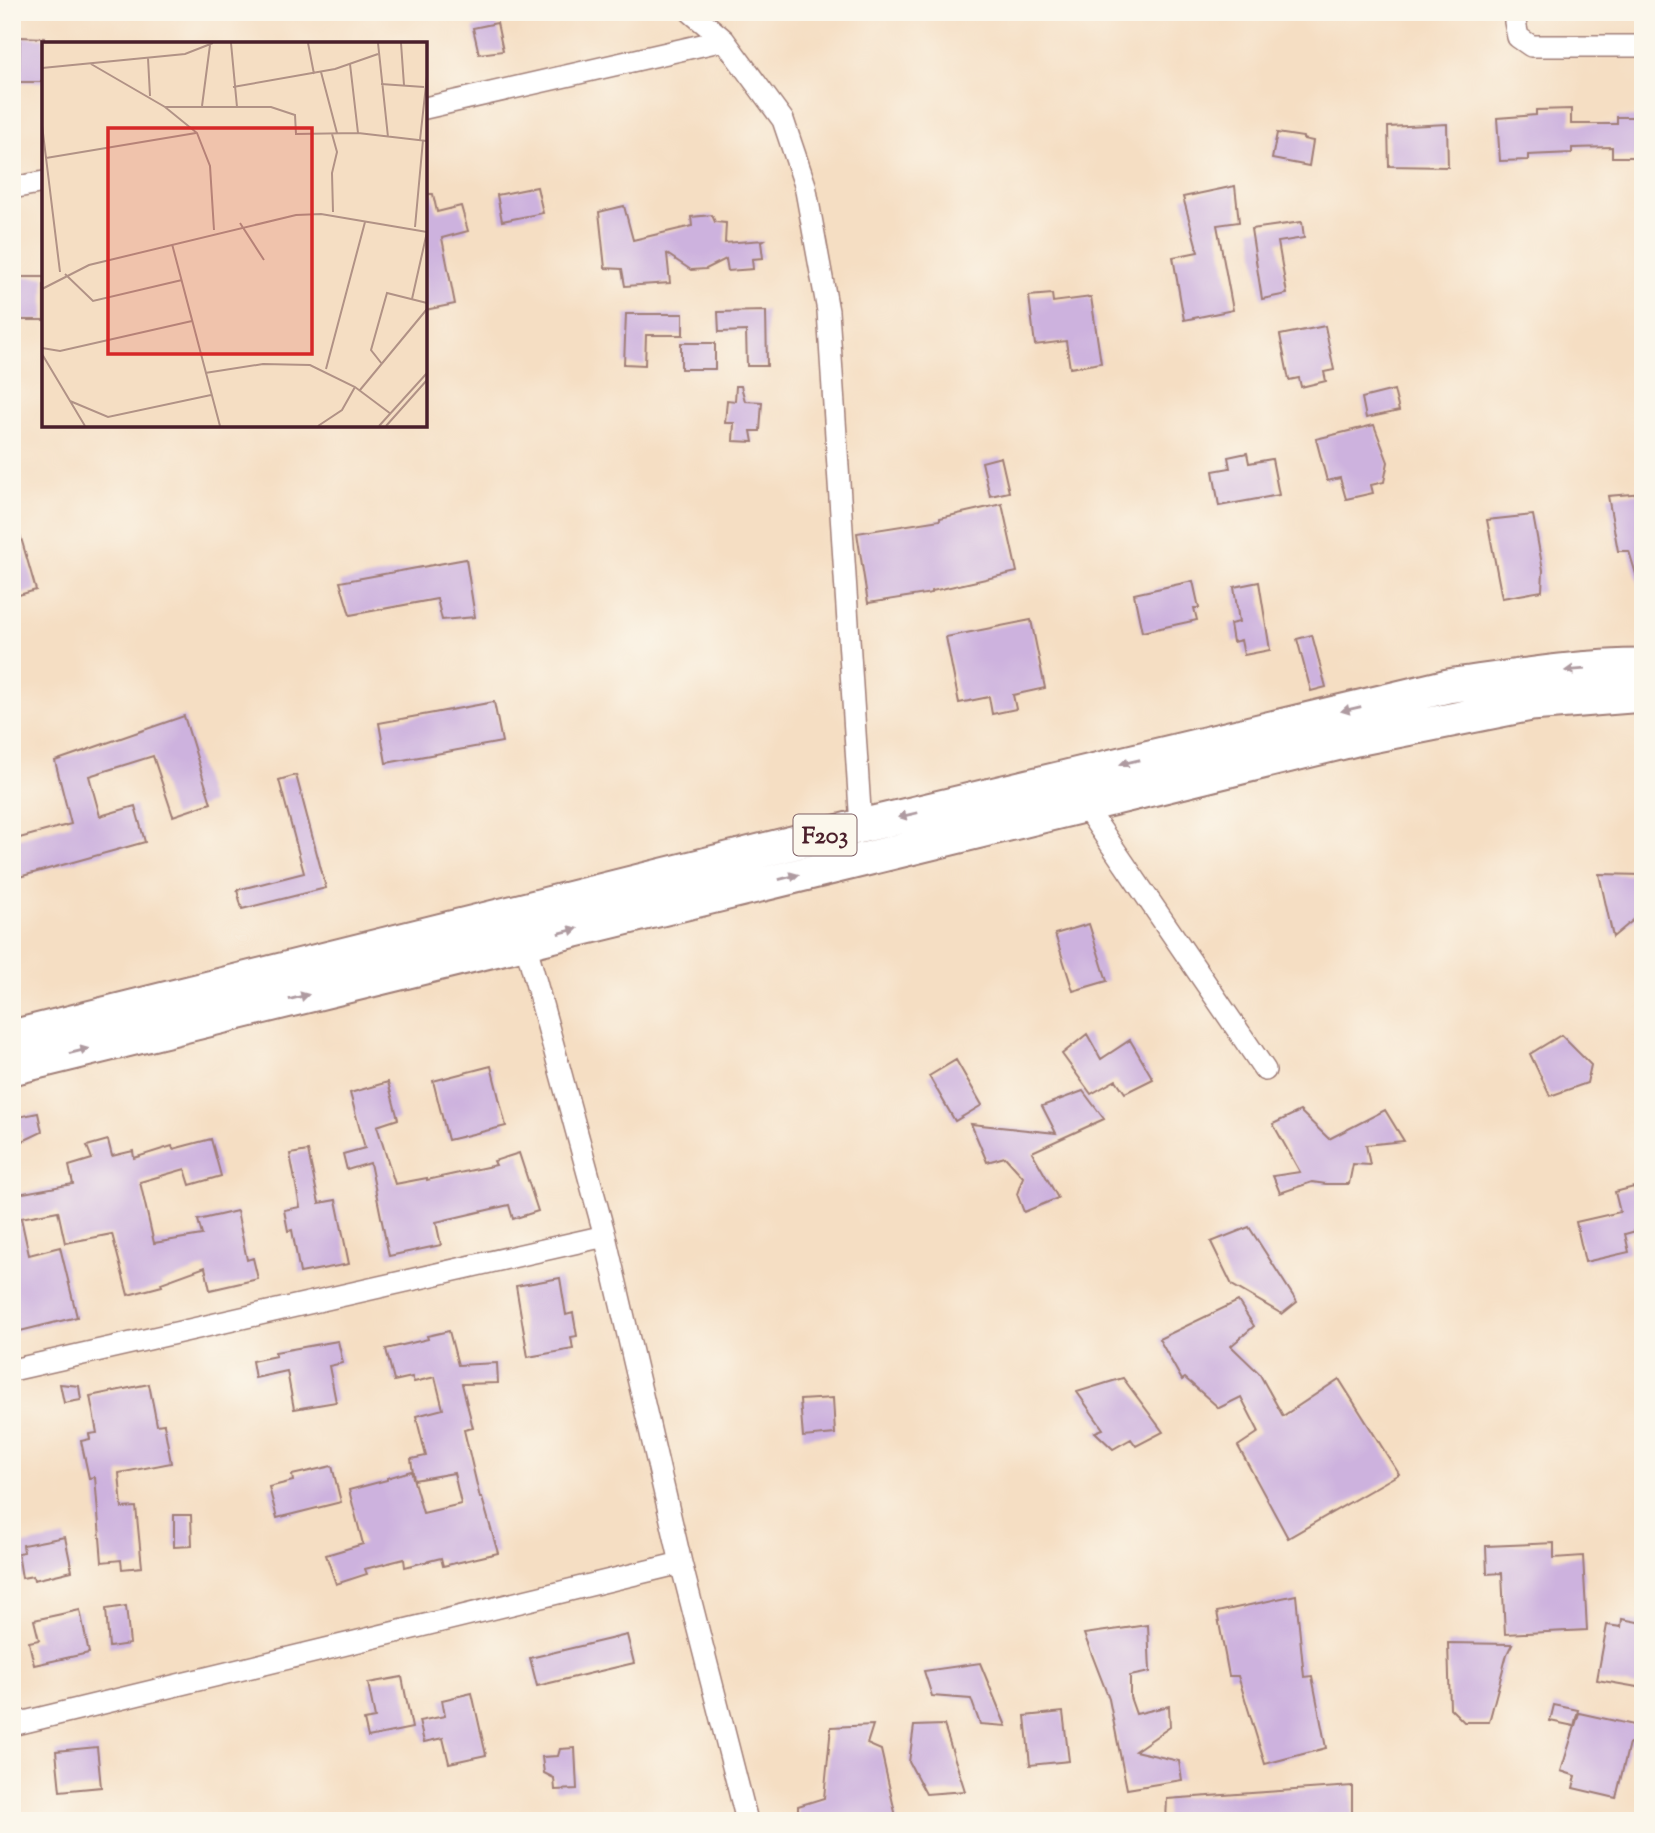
<svg xmlns="http://www.w3.org/2000/svg" width="1655" height="1833" font-family="'Sorts Mill Goudy',serif">
  <style>
    .building { fill: #cdb2de }
    .lines { fill: none; stroke-linecap: round; stroke-linejoin: round }
    .street-casing { stroke: #a07e77; stroke-width: 24 }
    .primary-casing { stroke: #a07e77; stroke-width: 37 }
    .street { stroke: #fff; stroke-width: 21 }
    .primary { stroke: #fff; stroke-width: 33 }
    .oneway { fill: #ae9aa0 }
    .labels { text-anchor: middle; stroke-width: 5; stroke-linejoin: round; paint-order: stroke }
    .shield { fill: #fbf7ec; stroke: #7f6065; stroke-width: 2 }
    .shield-label { font-size: 24px; font-weight: bold; fill: #4a1f2b }
    .inset-road { fill: none; stroke: #b19286; stroke-width: 2 }
    .view { fill: #d62828; fill-opacity: 0.15; stroke: #d62828; stroke-width: 3.5 }
    .inset-edge { fill: none; stroke: #4a1f2b; stroke-width: 3.5 }
  </style>
  <rect width="100%" height="100%" fill="#fbf7ec"/>
  <filter id="ink" filterUnits="userSpaceOnUse"><feTurbulence type="fractalNoise" baseFrequency=".0143" numOctaves="2"/><feDisplacementMap in="SourceGraphic" scale="14" xChannelSelector="R" yChannelSelector="G"/><feConvolveMatrix kernelMatrix="1 2 1 2 8 2 1 2 1" color-interpolation-filters="sRGB"/></filter>
  <filter id="wash" filterUnits="userSpaceOnUse"><feTurbulence type="fractalNoise" baseFrequency=".00686" numOctaves="4" result="noise"/><feDisplacementMap in="SourceGraphic" scale="28" xChannelSelector="R" yChannelSelector="G"/><feGaussianBlur stdDeviation="1.57" result="paint"/><feColorMatrix in="noise" values="0 0 0 0 0 0 0 0 0 0 0 0 0 0 0 0 0 1.4 0 .05"/><feComposite in="paint" operator="in"/></filter>
  <g filter="url(#wash)">
    <rect width="100%" height="100%" fill="#f5dec3"/>
    <g id="blocks">
      <!-- building -->
      <path class="building" d="M 497,23 L 503,51 L 479,54 L 473,28 Z
        M 20,37 L 44,38 L 44,82 L 19,82 Z
        M 1571,109 L 1571,124 L 1617,124 L 1617,117 L 1635,117 L 1643,118 L 1643,142 L 1636,142 L 1635,157 L 1612,157 L 1612,147 L 1572,148 L 1572,153 L 1528,155 L 1528,160 L 1500,161 L 1497,118 L 1536,115 L 1536,110 Z
        M 1447,124 L 1448,167 L 1389,166 L 1388,127 Z
        M 1277,133 L 1303,137 L 1303,139 L 1313,141 L 1309,166 L 1272,159 Z
        M 1235,186 L 1239,222 L 1217,225 L 1233,310 L 1184,320 L 1173,257 L 1198,252 L 1183,197 Z
        M 537,187 L 543,213 L 502,221 L 497,195 Z
        M 425,194 L 433,194 L 437,212 L 461,206 L 468,231 L 442,238 L 455,304 L 425,310 Z
        M 624,206 L 633,240 L 692,226 L 691,217 L 712,215 L 715,222 L 726,223 L 725,243 L 764,240 L 761,242 L 763,258 L 752,259 L 753,269 L 728,271 L 726,259 L 706,269 L 691,270 L 667,254 L 670,283 L 625,286 L 622,269 L 605,268 L 599,212 Z
        M 1302,222 L 1304,238 L 1278,242 L 1287,294 L 1262,299 L 1251,229 Z
        M 12,277 L 44,277 L 44,320 L 12,320 Z
        M 1052,294 L 1053,302 L 1091,297 L 1101,363 L 1070,368 L 1066,341 L 1035,345 L 1029,296 Z
        M 766,311 L 767,366 L 747,366 L 746,331 L 719,332 L 718,312 Z
        M 626,314 L 683,314 L 683,335 L 646,335 L 645,365 L 624,364 Z
        M 1325,326 L 1334,370 L 1324,372 L 1326,381 L 1301,387 L 1299,378 L 1289,380 L 1280,335 Z
        M 681,343 L 715,343 L 715,369 L 681,369 Z
        M 736,386 L 741,386 L 745,401 L 762,402 L 760,431 L 751,431 L 753,442 L 733,441 L 734,423 L 725,423 L 727,400 L 735,401 Z
        M 1394,390 L 1399,411 L 1366,418 L 1362,398 Z
        M 1374,425 L 1388,462 L 1384,482 L 1371,485 L 1373,493 L 1346,499 L 1340,478 L 1327,481 L 1316,439 Z
        M 1247,453 L 1249,463 L 1272,459 L 1279,495 L 1219,506 L 1213,471 L 1230,468 L 1228,457 Z
        M 1001,457 L 1009,492 L 990,496 L 982,462 Z
        M 1643,493 L 1643,583 L 1639,584 L 1629,551 L 1618,551 L 1608,496 Z
        M 1002,504 L 1017,572 L 932,591 L 932,593 L 868,603 L 857,533 L 940,520 L 940,518 Z
        M 1533,515 L 1543,570 L 1542,591 L 1502,598 L 1487,520 Z
        M 17,524 L 36,590 L 12,597 L 12,525 Z
        M 466,559 L 475,617 L 442,620 L 437,599 L 350,615 L 340,582 Z
        M 1193,581 L 1199,608 L 1194,608 L 1197,620 L 1142,632 L 1134,594 Z
        M 1259,582 L 1270,650 L 1244,655 L 1241,640 L 1233,642 L 1230,624 L 1239,622 L 1234,587 Z
        M 1031,620 L 1045,688 L 1013,695 L 1016,709 L 992,714 L 989,697 L 959,703 L 946,637 Z
        M 1312,635 L 1326,687 L 1311,691 L 1297,639 Z
        M 494,702 L 502,742 L 386,763 L 379,723 Z
        M 184,716 L 211,803 L 173,816 L 153,756 L 89,776 L 100,816 L 135,806 L 145,842 L 19,877 L 12,852 L 12,840 L 71,824 L 55,761 Z
        M 296,775 L 326,888 L 242,909 L 237,890 L 304,873 L 279,780 Z
        M 1599,874 L 1643,875 L 1643,912 L 1613,937 Z
        M 1089,924 L 1107,981 L 1073,991 L 1055,934 Z
        M 1087,1034 L 1101,1059 L 1130,1040 L 1153,1079 L 1125,1093 L 1116,1080 L 1091,1094 L 1062,1054 Z
        M 1561,1035 L 1591,1065 L 1587,1083 L 1550,1096 L 1530,1054 Z
        M 956,1060 L 982,1105 L 955,1121 L 929,1076 Z
        M 491,1066 L 506,1126 L 448,1140 L 433,1081 Z
        M 388,1082 L 398,1119 L 377,1126 L 395,1184 L 427,1178 L 427,1180 L 496,1165 L 494,1161 L 519,1153 L 538,1211 L 513,1219 L 509,1205 L 436,1222 L 441,1245 L 389,1256 L 370,1163 L 347,1170 L 343,1154 L 365,1148 L 350,1093 Z
        M 1083,1091 L 1104,1119 L 1032,1152 L 1058,1198 L 1024,1212 L 1017,1194 L 1023,1177 L 1005,1157 L 987,1162 L 971,1124 L 1056,1133 L 1042,1106 Z
        M 1385,1110 L 1404,1141 L 1366,1145 L 1370,1165 L 1353,1164 L 1349,1184 L 1326,1184 L 1312,1182 L 1280,1193 L 1273,1176 L 1300,1172 L 1273,1124 L 1300,1111 L 1329,1139 Z
        M 38,1113 L 42,1132 L 23,1141 L 18,1117 Z
        M 211,1139 L 221,1176 L 190,1185 L 185,1169 L 140,1182 L 154,1243 L 202,1235 L 198,1220 L 237,1211 L 247,1260 L 253,1258 L 258,1279 L 210,1290 L 205,1267 L 161,1283 L 162,1286 L 128,1295 L 112,1234 L 65,1243 L 58,1211 L 21,1218 L 29,1255 L 60,1247 L 77,1317 L 12,1333 L 12,1195 L 73,1184 L 69,1166 L 92,1159 L 87,1146 L 108,1140 L 112,1156 L 133,1151 L 134,1158 L 172,1146 L 173,1149 Z
        M 308,1151 L 319,1203 L 336,1200 L 349,1264 L 300,1273 L 292,1230 L 288,1231 L 284,1210 L 300,1207 L 290,1154 Z
        M 1634,1187 L 1639,1205 L 1643,1205 L 1643,1229 L 1625,1234 L 1629,1252 L 1585,1262 L 1576,1222 L 1620,1212 L 1615,1192 Z
        M 1249,1227 L 1297,1302 L 1282,1314 L 1232,1285 L 1211,1242 Z
        M 560,1278 L 566,1315 L 573,1313 L 577,1336 L 571,1337 L 573,1349 L 528,1357 L 516,1286 Z
        M 1238,1301 L 1254,1326 L 1231,1346 L 1259,1373 L 1283,1416 L 1339,1379 L 1399,1474 L 1288,1538 L 1238,1446 L 1259,1432 L 1241,1397 L 1219,1408 L 1185,1378 L 1182,1380 L 1159,1339 Z
        M 449,1331 L 458,1365 L 497,1363 L 498,1383 L 462,1384 L 473,1428 L 464,1430 L 480,1498 L 482,1498 L 498,1553 L 443,1566 L 441,1558 L 405,1567 L 404,1559 L 365,1569 L 367,1574 L 336,1584 L 326,1555 L 363,1544 L 349,1490 L 387,1480 L 387,1478 L 411,1471 L 423,1513 L 461,1504 L 454,1473 L 414,1480 L 411,1459 L 426,1456 L 416,1416 L 443,1409 L 435,1377 L 414,1382 L 412,1377 L 394,1381 L 386,1349 L 428,1339 L 427,1336 Z
        M 338,1341 L 343,1363 L 329,1366 L 336,1402 L 294,1409 L 287,1371 L 255,1378 L 252,1361 L 276,1356 L 275,1352 Z
        M 1123,1378 L 1163,1432 L 1136,1446 L 1131,1439 L 1113,1449 L 1095,1432 L 1103,1429 L 1077,1392 Z
        M 60,1384 L 79,1386 L 81,1400 L 64,1403 Z
        M 149,1384 L 157,1425 L 164,1424 L 171,1463 L 119,1473 L 122,1508 L 136,1507 L 142,1567 L 122,1569 L 121,1560 L 102,1562 L 95,1477 L 89,1478 L 81,1441 L 90,1439 L 89,1434 L 97,1433 L 90,1396 Z
        M 833,1398 L 835,1434 L 803,1437 L 800,1400 Z
        M 332,1466 L 341,1502 L 277,1518 L 269,1487 L 293,1481 L 292,1475 Z
        M 174,1515 L 191,1515 L 192,1546 L 174,1547 Z
        M 65,1537 L 72,1571 L 34,1580 L 33,1576 L 22,1578 L 18,1553 L 24,1552 L 23,1545 Z
        M 1554,1543 L 1554,1558 L 1583,1556 L 1587,1630 L 1505,1634 L 1502,1573 L 1487,1574 L 1486,1546 Z
        M 1296,1595 L 1304,1677 L 1312,1676 L 1326,1748 L 1265,1764 L 1238,1676 L 1229,1676 L 1217,1612 Z
        M 126,1606 L 130,1644 L 109,1647 L 106,1609 Z
        M 80,1610 L 89,1653 L 34,1665 L 29,1642 L 39,1640 L 34,1620 Z
        M 1622,1619 L 1643,1623 L 1643,1688 L 1597,1680 L 1607,1625 L 1621,1627 Z
        M 1148,1625 L 1150,1672 L 1130,1676 L 1130,1697 L 1136,1714 L 1169,1706 L 1170,1727 L 1135,1751 L 1179,1761 L 1182,1780 L 1127,1789 L 1109,1699 L 1084,1634 Z
        M 627,1635 L 634,1663 L 537,1686 L 530,1658 Z
        M 1448,1643 L 1512,1644 L 1507,1654 L 1489,1722 L 1464,1722 L 1450,1708 Z
        M 980,1663 L 1006,1726 L 980,1724 L 971,1699 L 932,1696 L 924,1671 Z
        M 402,1677 L 412,1728 L 368,1737 L 364,1720 L 375,1718 L 368,1683 Z
        M 472,1693 L 486,1755 L 449,1763 L 443,1738 L 424,1742 L 419,1721 L 445,1716 L 442,1700 Z
        M 1554,1705 L 1578,1710 L 1574,1726 L 1550,1721 Z
        M 1063,1712 L 1069,1761 L 1030,1765 L 1025,1716 Z
        M 1579,1713 L 1643,1727 L 1643,1747 L 1629,1744 L 1616,1798 L 1573,1788 L 1576,1776 L 1561,1771 Z
        M 873,1725 L 867,1744 L 881,1750 L 897,1821 L 798,1821 L 798,1806 L 824,1798 L 831,1727 Z
        M 944,1725 L 965,1791 L 926,1794 L 909,1762 L 914,1726 Z
        M 97,1747 L 101,1787 L 60,1791 L 56,1751 Z
        M 575,1748 L 577,1789 L 555,1790 L 554,1778 L 544,1773 L 542,1757 L 558,1756 L 560,1749 Z
        M 1352,1786 L 1352,1821 L 1166,1821 L 1167,1799 Z"/>
    </g>
  </g>
  <g filter="url(#ink)">
    <use href="#blocks" fill-opacity="0" stroke="#a07e77" stroke-width="2"/>
    <g class="lines">
      <!-- street casing -->
      <g class="street-casing">
        <path id="street" d="M 691,12 L 724,40 L 783,120 L 805,185 L 828,311 L 861,826
          M 1515,12 L 1515,22 L 1518,37 L 1531,46 L 1643,46
          M 425,108 L 724,40
          M 12,188 L 44,182
          M 1082,796 L 1084,805 L 1265,1070
          M 525,942 L 605,1236 L 681,1563 L 747,1821
          M 12,1370 L 605,1236
          M 12,1725 L 681,1563"/>
      </g>
      <!-- primary casing -->
      <g class="primary-casing">
        <path id="primary" d="M 12,1037 L 861,826 L 1448,686 C 1513,677 1577,666 1643,666
          M 12,1068 L 1356,739 L 1531,704 L 1643,695"/>
      </g>
      <!-- street -->
      <use href="#street" class="street"/>
      <!-- primary -->
      <use href="#primary" class="primary"/>
    </g>
    <!-- one-way arrows -->
    <defs><path id="oneway-solid" d="M-6-.8H1V-3.2L6.5 0L1 3.2V.8H-6Z" transform="scale(1.75)"/></defs>
    <g class="oneway">
      <use href="#oneway-solid" transform="translate(1575 670) rotate(175)"/>
      <use href="#oneway-solid" transform="translate(1351 709) rotate(167)"/>
      <use href="#oneway-solid" transform="translate(1130 762) rotate(167)"/>
      <use href="#oneway-solid" transform="translate(908 815) rotate(167)"/>
      <use href="#oneway-solid" transform="translate(789 877) rotate(-14)"/>
      <use href="#oneway-solid" transform="translate(568 931) rotate(-14)"/>
      <use href="#oneway-solid" transform="translate(299 997) rotate(-14)"/>
      <use href="#oneway-solid" transform="translate(79 1051) rotate(-14)"/>
    </g>
  </g>
  <g class="labels">
    <!-- shield labels -->
    <rect class="shield" x="793.5" y="814.5" width="63" height="41" rx="5"/>
    <g class="shield-label">
      <text x="825" y="843">F203</text>
    </g>
  </g>
  <!-- overview -->
  <g transform="translate(42 42)">
    <rect width="385" height="385" fill="#f5dec3"/>
    <path class="inset-road" d="M 189,1 L 195,65M 266,1 L 272,32M 336,1 L 346,95M 359,1 L 362,43M 106,16 L 108,54M 49,22 L 123,65 L 155,91 L 168,124 L 172,188M 308,22 L 316,91M 0,26 L 143,12 L 171,1M 279,30 L 295,91M 339,42 L 382,45M 191,45 L 293,27 L 336,12M 160,64 L 168,3M 123,65 L 229,65 L 253,73 L 254,92 L 316,91 L 385,99M 0,83 L 18,230M 290,92 L 295,110 L 290,131 L 291,170M 378,98 L 385,34M 4,116 L 154,91M 198,181 L 222,218M 373,185 L 381,98M 130,202 L 178,384M 23,232 L 51,259 L 140,238M 0,247 L 47,223 L 254,173 L 279,172 L 385,190M 370,257 L 385,190M 0,306 L 18,309 L 150,279M 0,312 L 43,384M 340,322 L 329,308 L 345,251 L 385,261M 284,327 L 323,180M 163,331 L 221,322 L 268,323 L 313,345 L 349,372M 318,348 L 385,267M 28,359 L 66,375 L 169,353M 276,384 L 300,368 L 313,345M 337,384 L 385,331M 344,384 L 385,338"/>
    <path class="view" d="M 66,86 L 270,86 L 270,312 L 66,312 Z"/>
    <rect width="385" height="385" class="inset-edge"/>
  </g>
  <!-- margin -->
  <rect width="1655" height="1833" fill="none" stroke="#fbf7ec" stroke-width="42"/>
</svg>
